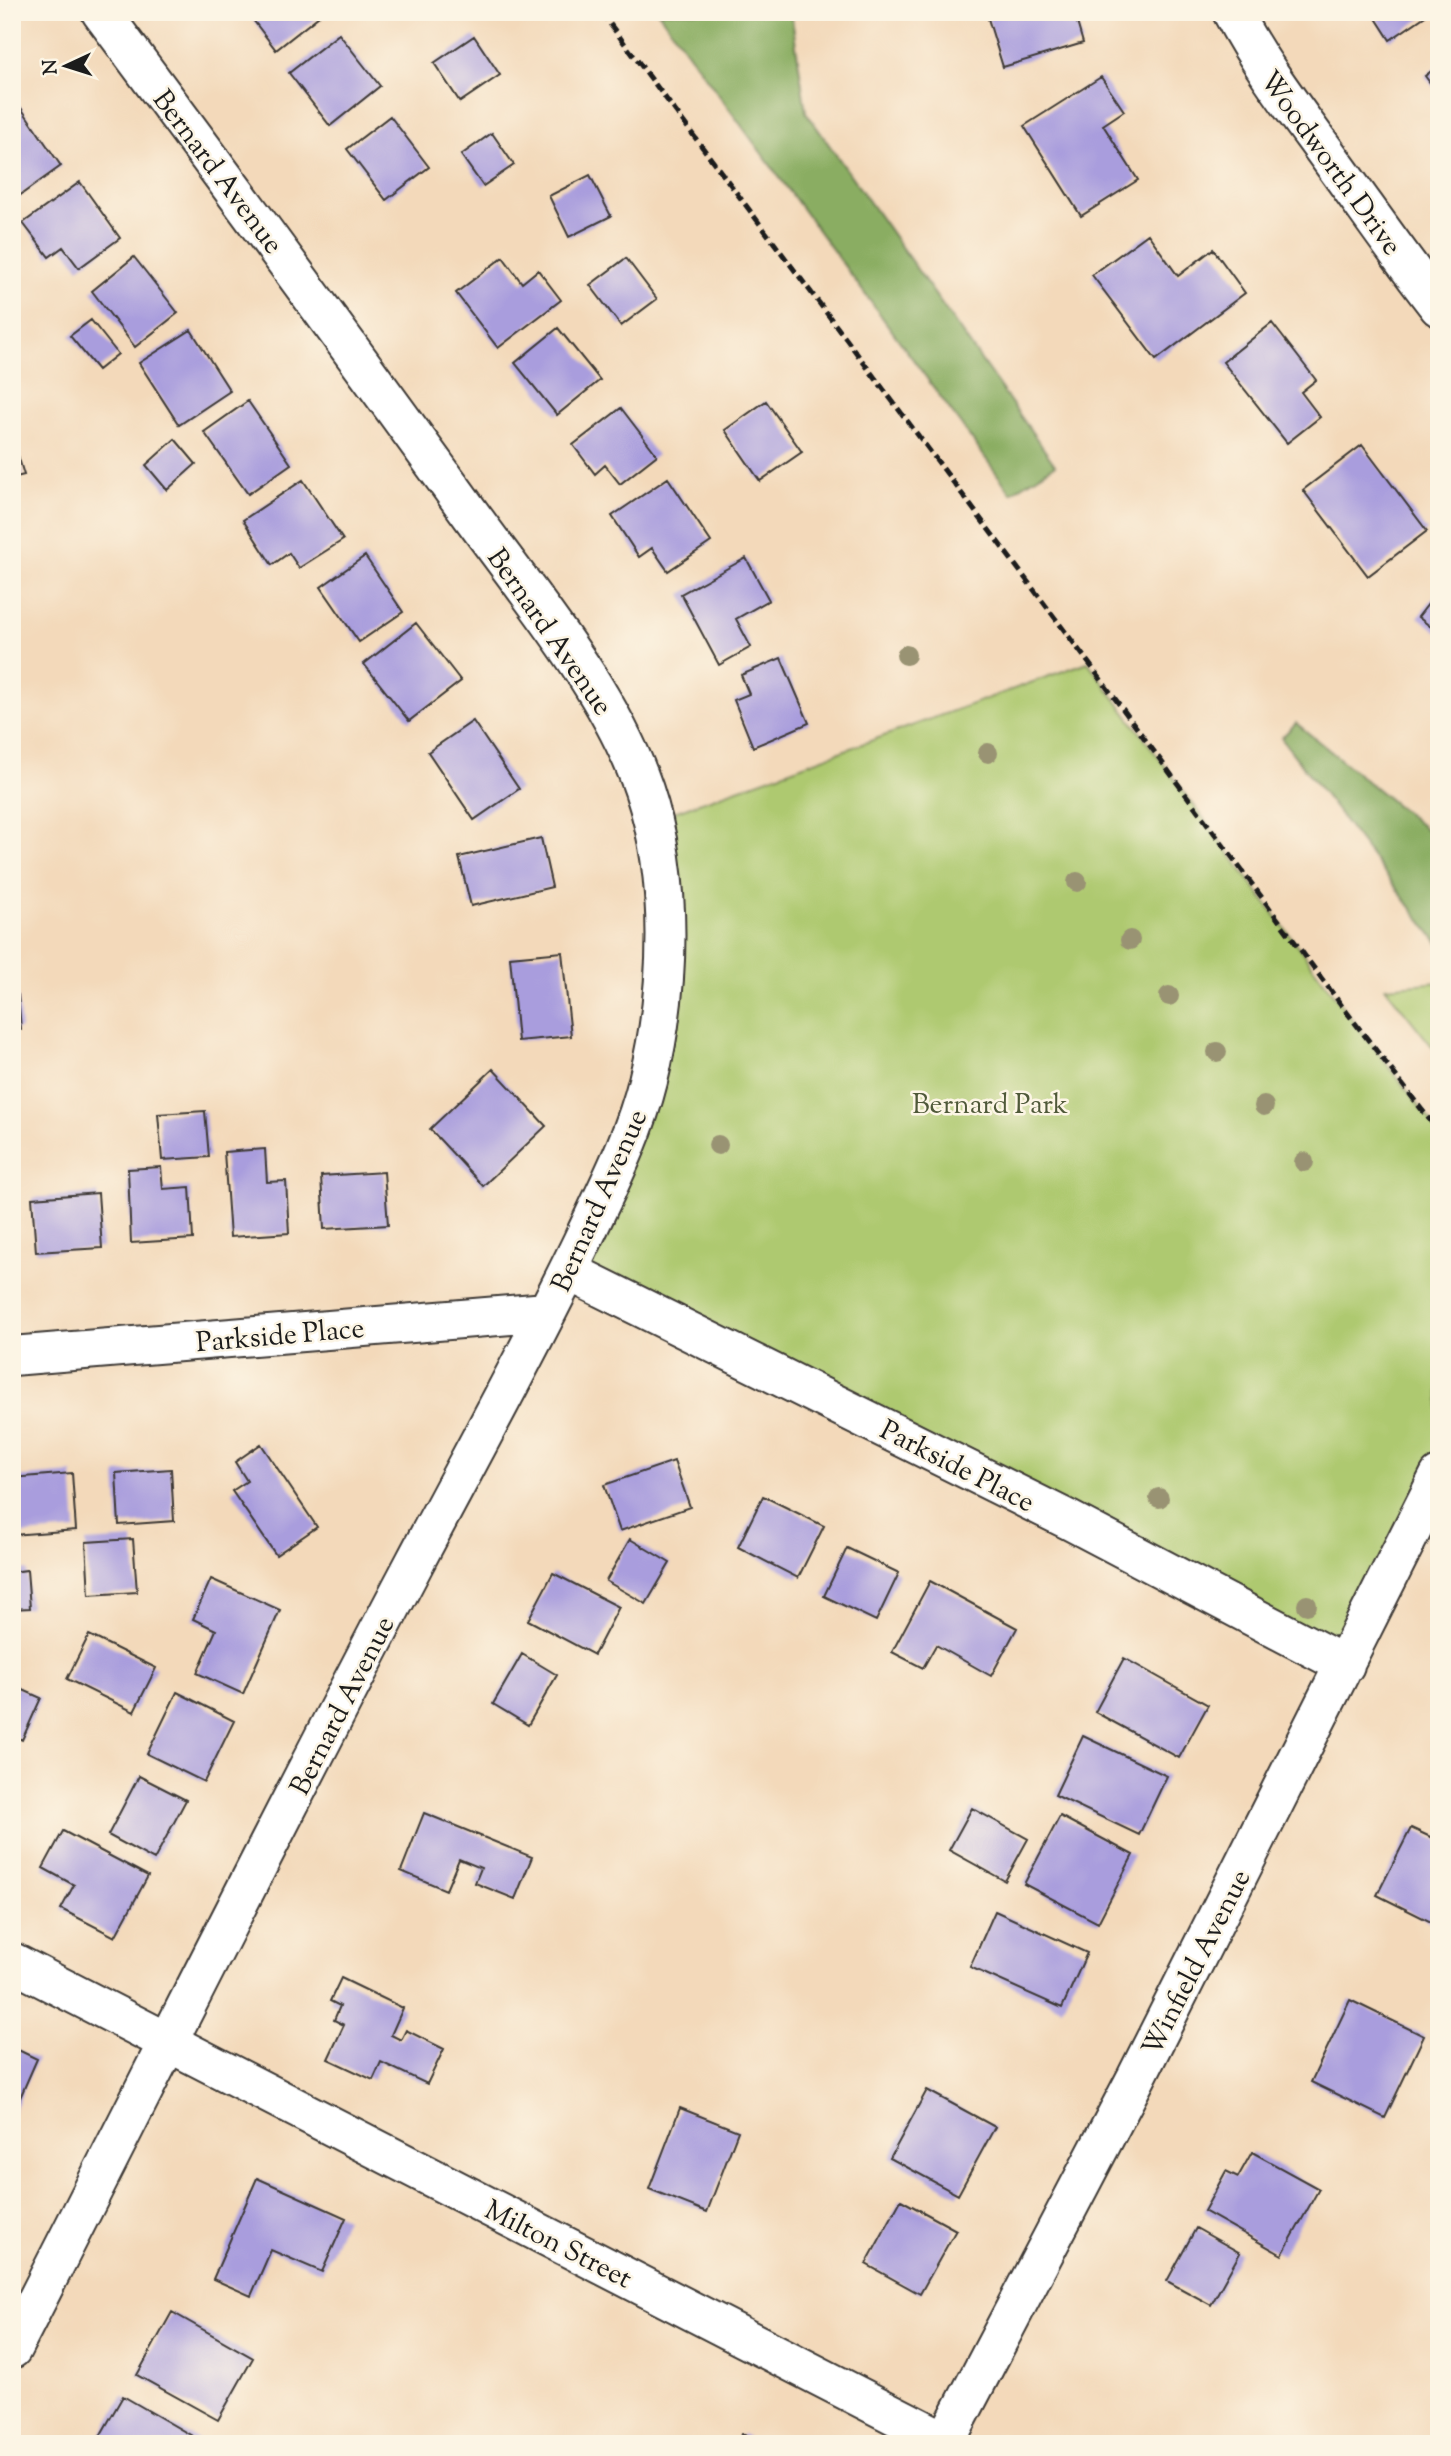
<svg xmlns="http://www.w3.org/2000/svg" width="1451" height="2456" font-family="'Sorts Mill Goudy',serif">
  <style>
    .green { fill: #aec970; stroke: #657246; stroke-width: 2 }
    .forest { fill: #8aad62; stroke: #53643f; stroke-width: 2 }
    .building { fill: #a99ddd }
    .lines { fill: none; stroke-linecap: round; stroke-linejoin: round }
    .minor-casing { stroke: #3c3834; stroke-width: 42 }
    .minor { stroke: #fff; stroke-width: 38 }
    .rail { stroke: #1c1c1c; stroke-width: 5; stroke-dasharray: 10 5; stroke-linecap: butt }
    .tree { fill: #999373 }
    .labels { text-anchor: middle; stroke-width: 5; stroke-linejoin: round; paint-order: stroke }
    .street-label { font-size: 28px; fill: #1c1c1c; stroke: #fcf5e5 }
    .park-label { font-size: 28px; fill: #4f5939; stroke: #fcf5e5 }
  </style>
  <rect width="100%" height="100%" fill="#fcf5e5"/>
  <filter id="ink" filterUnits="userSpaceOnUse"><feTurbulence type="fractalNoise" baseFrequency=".0143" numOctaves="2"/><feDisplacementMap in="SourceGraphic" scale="14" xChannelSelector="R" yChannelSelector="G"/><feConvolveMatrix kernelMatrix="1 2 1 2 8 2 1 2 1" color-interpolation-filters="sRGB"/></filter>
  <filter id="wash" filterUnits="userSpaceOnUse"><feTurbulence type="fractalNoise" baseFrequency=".00686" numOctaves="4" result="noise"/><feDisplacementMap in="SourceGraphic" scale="28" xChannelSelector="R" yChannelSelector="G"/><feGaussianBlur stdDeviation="1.57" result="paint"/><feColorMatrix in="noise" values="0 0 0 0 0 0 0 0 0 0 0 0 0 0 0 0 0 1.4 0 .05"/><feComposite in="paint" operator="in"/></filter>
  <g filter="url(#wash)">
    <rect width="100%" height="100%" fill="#f3d9ba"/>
    <!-- green -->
    <path class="green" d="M 1088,662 L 1342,1006 L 1439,1132 L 1439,1476 L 1345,1665 L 568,1271 L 648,1082 L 652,820 Z
      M 1439,982 L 1439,1055 L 1385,987 Z"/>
    <!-- forest -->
    <path class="forest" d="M 658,12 L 791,12 L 806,112 L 1055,465 L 1011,493 Z
      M 1296,723 L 1439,840 L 1439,944 L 1281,738 Z"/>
    <g id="blocks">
      <!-- building -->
      <path class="building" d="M 247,12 L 316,12 L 319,16 L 276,50 Z
        M 986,12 L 1074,12 L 1083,43 L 1003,67 Z
        M 1372,12 L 1431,12 L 1390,40 Z
        M 339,34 L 380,86 L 330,126 L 289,73 Z
        M 474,36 L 500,75 L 460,102 L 434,63 Z
        M 1439,65 L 1439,95 L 1425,76 Z
        M 1101,77 L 1124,111 L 1103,125 L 1138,180 L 1081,216 L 1024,126 Z
        M 19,105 L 61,166 L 19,196 L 12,186 L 12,109 Z
        M 390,116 L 429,167 L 386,200 L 347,149 Z
        M 492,133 L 514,165 L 483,186 L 461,155 Z
        M 590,175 L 611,216 L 569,237 L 549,196 Z
        M 80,182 L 120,238 L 79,268 L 63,247 L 49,257 L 23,223 Z
        M 1148,234 L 1178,276 L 1213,249 L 1245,293 L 1156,360 L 1092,275 Z
        M 134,257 L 178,313 L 135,347 L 92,291 Z
        M 503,257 L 522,283 L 538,270 L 561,300 L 498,348 L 456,293 Z
        M 626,258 L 657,299 L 621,326 L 590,285 Z
        M 91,320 L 118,354 L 98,370 L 70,336 Z
        M 1272,323 L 1316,380 L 1301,392 L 1320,417 L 1287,443 L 1223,362 Z
        M 558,328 L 600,380 L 557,415 L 515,363 Z
        M 191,330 L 230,391 L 179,425 L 139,363 Z
        M 248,401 L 291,464 L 248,494 L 204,432 Z
        M 766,401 L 802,452 L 760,481 L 725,430 Z
        M 621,408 L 657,455 L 620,484 L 605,465 L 595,474 L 573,445 Z
        M 175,439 L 196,464 L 167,490 L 146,465 Z
        M 1362,445 L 1427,531 L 1368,576 L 1303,490 Z
        M 17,452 L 24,475 L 12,478 L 12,453 Z
        M 668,478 L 711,542 L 668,571 L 652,548 L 639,557 L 612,516 Z
        M 303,480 L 343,540 L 299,568 L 289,553 L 272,565 L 243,520 Z
        M 365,556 L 403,612 L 359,642 L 321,587 Z
        M 746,558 L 769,600 L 736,619 L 751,647 L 719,665 L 681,594 Z
        M 1439,590 L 1439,633 L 1418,617 Z
        M 416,623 L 461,681 L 409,721 L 364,664 Z
        M 781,658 L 809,723 L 753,747 L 734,700 L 749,694 L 741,675 Z
        M 473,721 L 519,789 L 474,820 L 428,752 Z
        M 541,838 L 552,887 L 471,906 L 459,857 Z
        M 562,952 L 571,1036 L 518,1041 L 510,957 Z
        M 12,995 L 18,995 L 21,1029 L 12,1030 Z
        M 493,1069 L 546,1126 L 483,1186 L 430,1129 Z
        M 205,1111 L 209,1157 L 162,1160 L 158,1114 Z
        M 265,1149 L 267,1182 L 286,1181 L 289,1233 L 230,1237 L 224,1152 Z
        M 161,1167 L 163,1189 L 190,1187 L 193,1239 L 131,1243 L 128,1169 Z
        M 384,1172 L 388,1225 L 324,1229 L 321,1176 Z
        M 98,1193 L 102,1248 L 36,1252 L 32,1198 Z
        M 261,1444 L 317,1527 L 276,1555 L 232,1491 L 247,1481 L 235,1462 Z
        M 674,1461 L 690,1507 L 620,1531 L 604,1485 Z
        M 171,1469 L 174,1521 L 119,1525 L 116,1473 Z
        M 72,1473 L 76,1530 L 12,1535 L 12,1478 Z
        M 763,1496 L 824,1526 L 798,1578 L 738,1547 Z
        M 133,1539 L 137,1592 L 89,1595 L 86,1542 Z
        M 630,1539 L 670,1563 L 646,1604 L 606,1581 Z
        M 847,1548 L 899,1573 L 876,1621 L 824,1596 Z
        M 27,1570 L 30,1608 L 12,1609 L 12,1572 Z
        M 553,1573 L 619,1607 L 594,1655 L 528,1620 Z
        M 211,1579 L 280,1610 L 243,1694 L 197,1673 L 216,1630 L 193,1619 Z
        M 930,1581 L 1017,1628 L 991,1676 L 936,1645 L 923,1668 L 892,1652 Z
        M 89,1635 L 156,1668 L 134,1712 L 67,1679 Z
        M 522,1654 L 557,1675 L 528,1725 L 493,1704 Z
        M 1124,1658 L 1208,1705 L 1179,1758 L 1095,1712 Z
        M 12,1685 L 41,1698 L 22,1740 L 12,1735 Z
        M 177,1692 L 234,1721 L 204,1782 L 147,1754 Z
        M 1083,1736 L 1167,1776 L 1139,1835 L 1055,1795 Z
        M 139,1776 L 186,1800 L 154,1860 L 108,1835 Z
        M 972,1808 L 1028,1839 L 1005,1881 L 949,1850 Z
        M 424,1813 L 532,1857 L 515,1899 L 475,1883 L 481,1868 L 459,1859 L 446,1890 L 401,1871 Z
        M 1060,1816 L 1133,1855 L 1098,1923 L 1024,1884 Z
        M 1411,1828 L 1439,1841 L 1439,1913 L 1433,1923 L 1377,1895 Z
        M 63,1831 L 148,1876 L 115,1937 L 61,1909 L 74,1885 L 43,1868 Z
        M 995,1911 L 1087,1953 L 1062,2008 L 970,1967 Z
        M 341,1978 L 403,2008 L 391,2035 L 401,2040 L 406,2030 L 444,2049 L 427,2084 L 381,2062 L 373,2080 L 328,2059 L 344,2025 L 334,2020 L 340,2006 L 330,2001 Z
        M 1350,2000 L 1424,2036 L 1385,2118 L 1311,2082 Z
        M 12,2047 L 37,2059 L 12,2116 Z
        M 927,2090 L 995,2127 L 958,2195 L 890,2158 Z
        M 680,2108 L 738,2131 L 707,2212 L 649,2189 Z
        M 1252,2152 L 1319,2189 L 1282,2255 L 1204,2211 L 1226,2171 L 1238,2177 Z
        M 257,2178 L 346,2218 L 322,2272 L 271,2250 L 251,2296 L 213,2279 Z
        M 901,2200 L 956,2230 L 920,2294 L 866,2264 Z
        M 1196,2228 L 1240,2253 L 1211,2305 L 1167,2281 Z
        M 172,2312 L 253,2358 L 218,2420 L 137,2375 Z
        M 123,2396 L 206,2444 L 96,2443 Z
        M 742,2434 L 763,2444 L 737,2444 Z"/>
    </g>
  </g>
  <g filter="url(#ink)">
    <use href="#blocks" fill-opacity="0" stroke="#3c3834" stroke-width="2"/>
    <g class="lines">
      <!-- minor casing -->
      <g class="minor-casing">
        <path id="minor" d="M 1232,12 C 1261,67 1298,114 1334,164 C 1369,212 1402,260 1439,307
          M 568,1271 L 1069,1520 L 1345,1665
          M 12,1356 L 547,1312
          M 12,1962 L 951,2444
          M 12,2349 C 146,2087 277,1823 415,1562 C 471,1456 530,1350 582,1242 C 606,1190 634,1138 648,1081 C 670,991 674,879 644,790 C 610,690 528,594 466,508 C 346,342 224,177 101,12
          M 944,2444 L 1136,2078 L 1439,1476"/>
      </g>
      <!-- minor -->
      <use href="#minor" class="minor"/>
      <!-- rail -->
      <path class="rail" d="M 601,12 L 1088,662 L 1342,1006 L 1439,1132"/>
    </g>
    <!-- trees -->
    <g class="tree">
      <circle cx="906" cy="655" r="10"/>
      <circle cx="988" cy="753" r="10"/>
      <circle cx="1077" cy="882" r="10"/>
      <circle cx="1130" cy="940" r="10"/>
      <circle cx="1169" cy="996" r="10"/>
      <circle cx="1217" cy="1052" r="10"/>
      <circle cx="1264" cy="1106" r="10"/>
      <circle cx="718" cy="1145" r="10"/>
      <circle cx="1304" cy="1162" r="10"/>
      <circle cx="1159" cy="1498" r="10"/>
      <circle cx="1307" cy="1605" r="10"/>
    </g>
  </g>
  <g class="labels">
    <!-- street labels -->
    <g class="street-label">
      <text transform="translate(1332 162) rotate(54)" y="10">Woodworth Drive</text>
      <text transform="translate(219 171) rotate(53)" y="10">Bernard Avenue</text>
      <text transform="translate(551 631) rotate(55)" y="10">Bernard Avenue</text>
      <text transform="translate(598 1200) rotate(-66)" y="10">Bernard Avenue</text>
      <text transform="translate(280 1334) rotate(-5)" y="10">Parkside Place</text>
      <text transform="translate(958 1465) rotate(27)" y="10">Parkside Place</text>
      <text transform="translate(341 1705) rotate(-63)" y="10">Bernard Avenue</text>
      <text transform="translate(1195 1962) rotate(-63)" y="10">Winfield Avenue</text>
      <text transform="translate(559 2243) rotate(27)" y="10">Milton Street</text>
    </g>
    <!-- park labels -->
    <g class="park-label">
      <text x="990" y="1113">Bernard Park</text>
    </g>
  </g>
  <!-- margin -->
  <rect width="1451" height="2456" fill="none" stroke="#fcf5e5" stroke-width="42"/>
  <!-- north arrow -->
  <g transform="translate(66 66) rotate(266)" stroke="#fcf5e5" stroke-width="5" paint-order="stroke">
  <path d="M0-5L12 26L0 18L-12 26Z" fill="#1c1c1c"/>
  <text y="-10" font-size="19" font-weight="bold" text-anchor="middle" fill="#1c1c1c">N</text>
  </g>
</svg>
